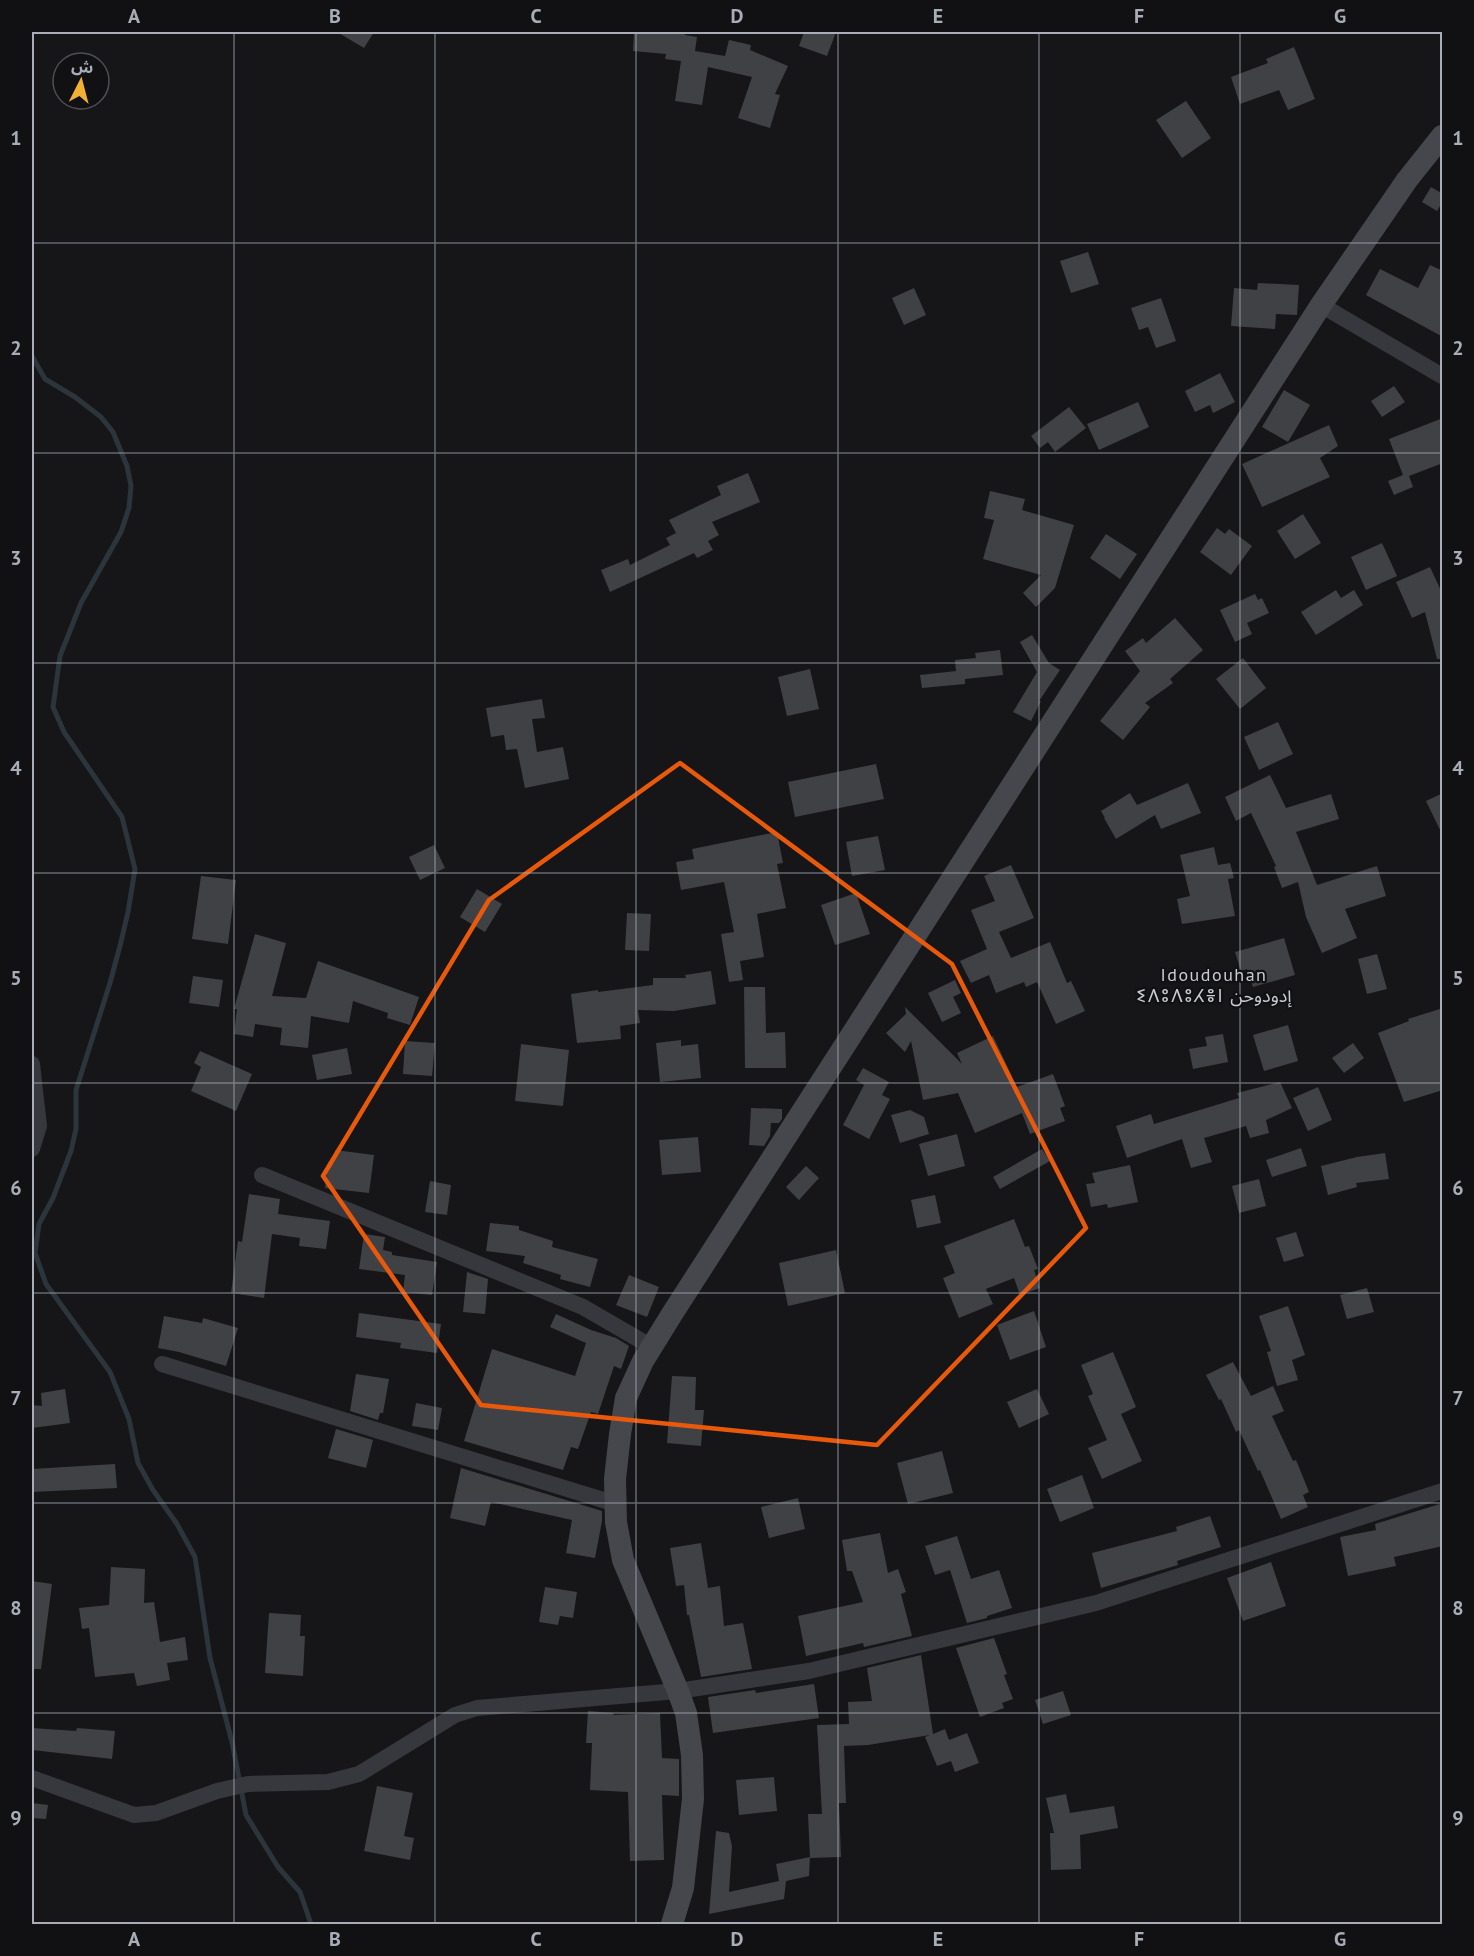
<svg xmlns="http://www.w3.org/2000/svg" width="1474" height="1956" font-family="'PT Sans','Noto Sans Arabic','Noto Sans Tifinagh',sans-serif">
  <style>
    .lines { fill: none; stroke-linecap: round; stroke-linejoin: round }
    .stream { stroke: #2c353c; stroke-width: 5 }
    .building { fill: #404145 }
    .street { stroke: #37383d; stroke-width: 16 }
    .secondary { stroke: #45474d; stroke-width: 22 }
    .marked { fill: none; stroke: #e8590c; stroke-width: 4.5; stroke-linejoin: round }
    .grid { fill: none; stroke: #a8adb8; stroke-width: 1.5; stroke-opacity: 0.55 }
    .labels { text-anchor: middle; stroke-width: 4.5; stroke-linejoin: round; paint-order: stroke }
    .quarter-label { font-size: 18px; letter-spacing: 1.5px; fill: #c9ccd4; stroke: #111113 }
    .neatline { fill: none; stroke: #a8adb8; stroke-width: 2 }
    .grid-label { font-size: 20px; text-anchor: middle; font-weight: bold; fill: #a8adb8 }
  </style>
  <rect width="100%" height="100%" fill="#161618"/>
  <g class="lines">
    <!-- stream -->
    <path class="stream" d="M 32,356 L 45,379 L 75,397 L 101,417 L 113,432 L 127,466 L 131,486 L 129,508 L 121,532 L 81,603 L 60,656 L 53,707 L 64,732 L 122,817 L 135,869 L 128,912 L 121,942 L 110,983 L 76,1090 L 76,1129 L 71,1151 L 53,1198 L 39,1224 L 35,1253 L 46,1284 L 110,1372 L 129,1419 L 138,1463 L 153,1490 L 177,1524 L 195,1557 L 210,1658 L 232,1742 L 246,1815 L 278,1867 L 300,1892 L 311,1924"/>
  </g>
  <!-- building -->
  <path class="building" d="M 337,32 L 374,32 L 364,48 Z
    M 634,32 L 685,32 L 685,35 L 697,37 L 695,51 L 725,56 L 729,40 L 751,45 L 750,50 L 788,66 L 775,94 L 780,95 L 770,128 L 738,118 L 752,77 L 708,67 L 702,105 L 675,101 L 681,61 L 665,59 L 666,54 L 633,51 Z
    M 804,32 L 836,32 L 827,56 L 799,46 Z
    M 1294,47 L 1315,99 L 1288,110 L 1279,90 L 1240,104 L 1231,77 L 1268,63 L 1266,59 Z
    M 1186,101 L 1211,138 L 1182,158 L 1156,120 Z
    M 1431,187 L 1443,194 L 1443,201 L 1437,211 L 1422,202 Z
    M 1088,252 L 1099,284 L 1071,293 L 1060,261 Z
    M 1430,265 L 1443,271 L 1443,337 L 1366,295 L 1380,269 L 1418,288 Z
    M 1258,283 L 1299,285 L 1297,315 L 1276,314 L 1275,329 L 1231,326 L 1234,288 L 1257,290 Z
    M 914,288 L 926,315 L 904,325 L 892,298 Z
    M 1161,298 L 1176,341 L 1156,348 L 1148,327 L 1139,330 L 1131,308 Z
    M 1220,373 L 1235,402 L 1213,413 L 1210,405 L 1195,412 L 1185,391 Z
    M 1394,386 L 1405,402 L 1382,417 L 1371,401 Z
    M 1284,390 L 1310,405 L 1288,442 L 1262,427 Z
    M 1138,402 L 1149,427 L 1099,450 L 1087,424 Z
    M 1069,407 L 1086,428 L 1055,452 L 1048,442 L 1040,448 L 1031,436 Z
    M 1443,418 L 1443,463 L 1409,476 L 1413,487 L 1394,495 L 1388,481 L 1403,475 L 1389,439 Z
    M 1329,425 L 1338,446 L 1320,458 L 1330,477 L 1262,507 L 1242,464 Z
    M 748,473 L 760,502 L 712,522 L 719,535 L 708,541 L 713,550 L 697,558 L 694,553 L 610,592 L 601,570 L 628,559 L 630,565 L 670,545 L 666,538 L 676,533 L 669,520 L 721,495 L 717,486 Z
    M 990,491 L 1025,499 L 1022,510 L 1074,525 L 1055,588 L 1036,607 L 1023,593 L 1041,575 L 983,559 L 994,520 L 984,518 Z
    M 1303,514 L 1321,543 L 1295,559 L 1277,531 Z
    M 1217,528 L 1225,534 L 1229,529 L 1252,546 L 1231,575 L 1200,552 Z
    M 1106,534 L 1137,554 L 1120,579 L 1090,558 Z
    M 1382,543 L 1397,576 L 1366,590 L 1351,557 Z
    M 1430,567 L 1443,595 L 1443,659 L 1437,659 L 1425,612 L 1412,618 L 1396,582 Z
    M 1336,590 L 1341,598 L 1354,590 L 1363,605 L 1316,635 L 1301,612 Z
    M 1255,594 L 1258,600 L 1262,598 L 1269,613 L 1247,623 L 1252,634 L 1235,642 L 1220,610 Z
    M 1175,618 L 1203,650 L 1170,679 L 1173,683 L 1145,703 L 1150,707 L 1123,740 L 1100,721 L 1140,671 L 1125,651 L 1143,638 L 1146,643 Z
    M 1032,635 L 1049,663 L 1060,670 L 1039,701 L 1041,701 L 1031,721 L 1013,712 L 1037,672 L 1020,642 Z
    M 1000,650 L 1003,675 L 965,679 L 965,684 L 922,688 L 920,675 L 956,671 L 955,660 L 976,658 L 975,653 Z
    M 1243,658 L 1266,688 L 1240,709 L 1216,679 Z
    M 810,669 L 819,709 L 787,716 L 778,677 Z
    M 542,699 L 545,718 L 532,719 L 537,752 L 563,747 L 569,779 L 525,788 L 517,749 L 506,750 L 504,735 L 491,737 L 486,708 Z
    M 1278,722 L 1293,754 L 1259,770 L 1244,737 Z
    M 876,764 L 884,799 L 795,817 L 788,782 Z
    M 1270,775 L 1286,808 L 1331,794 L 1339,819 L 1296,832 L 1317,885 L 1377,866 L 1386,896 L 1345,909 L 1357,938 L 1322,953 L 1306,917 L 1298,882 L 1282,888 L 1274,867 L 1276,866 L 1251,813 L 1236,821 L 1225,797 Z
    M 1188,783 L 1201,813 L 1161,829 L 1155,815 L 1116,839 L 1104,818 L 1105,818 L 1101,811 L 1130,793 L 1137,805 Z
    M 1443,793 L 1443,836 L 1426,801 Z
    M 777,832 L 783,863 L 777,864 L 786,908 L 757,914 L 764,957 L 740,961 L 743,980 L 729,982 L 721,934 L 734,932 L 724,882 L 681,890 L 676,862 L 694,859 L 692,849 Z
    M 878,836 L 885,870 L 852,876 L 846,842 Z
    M 434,845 L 445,868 L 420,880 L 409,857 Z
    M 1214,847 L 1218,865 L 1230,863 L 1234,878 L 1228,879 L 1235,916 L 1182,924 L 1177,899 L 1190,896 L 1180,855 Z
    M 1011,865 L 1034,918 L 999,932 L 1011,958 L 1050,942 L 1067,983 L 1071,981 L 1085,1011 L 1056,1024 L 1037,982 L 1026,987 L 1024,982 L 996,993 L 989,975 L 971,983 L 960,961 L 987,949 L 971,910 L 995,901 L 984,876 Z
    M 201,876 L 236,880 L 228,944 L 192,939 Z
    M 477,889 L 502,904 L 485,932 L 460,917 Z
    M 856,893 L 870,934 L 835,945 L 821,905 Z
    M 627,913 L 651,914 L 649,951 L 625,950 Z
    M 255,934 L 286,943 L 272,996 L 306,998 L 318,961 L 419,997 L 410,1025 L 387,1018 L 388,1013 L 353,1001 L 349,1023 L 311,1016 L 308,1048 L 280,1045 L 282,1028 L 255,1024 L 253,1037 L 234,1034 L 237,1009 L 234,1009 Z
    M 1284,938 L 1295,975 L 1253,987 L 1247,969 L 1241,971 L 1235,952 Z
    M 1377,954 L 1387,989 L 1367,994 L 1358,959 Z
    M 711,971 L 716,1004 L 674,1011 L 638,1010 L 640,1023 L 620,1026 L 621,1039 L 577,1043 L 571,994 L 598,990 L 598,992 L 653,985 L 653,978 L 686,978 L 685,975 Z
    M 193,976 L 223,980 L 219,1007 L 189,1003 Z
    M 955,980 L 961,993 L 953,997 L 961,1013 L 942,1022 L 928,993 Z
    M 744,987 L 765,987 L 766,1033 L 785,1032 L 786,1068 L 745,1068 Z
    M 905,1007 L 962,1064 L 957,1053 L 993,1036 L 1017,1087 L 1053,1074 L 1065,1106 L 1060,1108 L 1065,1121 L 1030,1134 L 1022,1113 L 975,1133 L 958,1093 L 923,1100 L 911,1041 L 905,1052 L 886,1033 L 906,1014 Z
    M 1443,1008 L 1443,1090 L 1404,1102 L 1378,1033 L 1409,1021 L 1408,1019 Z
    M 1288,1025 L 1298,1061 L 1264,1071 L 1253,1035 Z
    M 1223,1034 L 1228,1062 L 1193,1069 L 1189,1049 L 1207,1046 L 1205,1037 Z
    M 681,1040 L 681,1046 L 698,1044 L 701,1078 L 660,1082 L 656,1043 Z
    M 405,1041 L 435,1043 L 432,1076 L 403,1074 Z
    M 1353,1043 L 1364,1058 L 1344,1073 L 1332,1058 Z
    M 521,1044 L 569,1050 L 563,1106 L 515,1101 Z
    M 347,1048 L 352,1074 L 317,1080 L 312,1055 Z
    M 200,1051 L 252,1074 L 236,1111 L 191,1091 L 201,1067 L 194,1063 Z
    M 863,1068 L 889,1082 L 882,1095 L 890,1099 L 869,1139 L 843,1125 L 864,1085 L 856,1080 Z
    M 1280,1082 L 1292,1108 L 1266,1120 L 1269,1133 L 1250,1138 L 1246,1126 L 1204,1138 L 1212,1162 L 1191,1168 L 1182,1139 L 1127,1158 L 1116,1126 L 1151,1114 L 1154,1124 L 1239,1098 L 1237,1093 Z
    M 1318,1087 L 1332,1120 L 1308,1131 L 1293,1098 Z
    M 751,1108 L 782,1109 L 782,1119 L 779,1123 L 771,1123 L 770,1136 L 764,1146 L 749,1145 Z
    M 910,1110 L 924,1117 L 929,1134 L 900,1143 L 891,1115 Z
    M 957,1134 L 965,1166 L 928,1176 L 919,1144 Z
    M 698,1137 L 701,1172 L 662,1175 L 659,1140 Z
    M 1301,1148 L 1307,1166 L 1272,1177 L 1266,1160 Z
    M 1042,1149 L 1050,1161 L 1000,1189 L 993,1177 Z
    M 335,1150 L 374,1155 L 369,1193 L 325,1188 L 328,1162 L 334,1163 Z
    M 1385,1153 L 1389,1179 L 1356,1183 L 1357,1187 L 1328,1195 L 1321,1166 L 1357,1157 Z
    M 1130,1165 L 1138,1202 L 1108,1208 L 1107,1204 L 1091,1207 L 1086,1184 L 1095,1183 L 1092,1173 Z
    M 806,1166 L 819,1178 L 799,1200 L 786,1187 Z
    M 1259,1179 L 1266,1206 L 1239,1213 L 1232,1186 Z
    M 430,1181 L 451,1185 L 447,1215 L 425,1212 Z
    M 249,1194 L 280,1199 L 278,1214 L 330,1221 L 326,1249 L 299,1246 L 300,1238 L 272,1234 L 264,1298 L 231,1293 L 238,1241 L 242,1242 Z
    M 935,1195 L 941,1223 L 917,1228 L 911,1200 Z
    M 1014,1219 L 1025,1247 L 1029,1246 L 1038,1269 L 1034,1270 L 1040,1288 L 1020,1295 L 1014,1278 L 986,1289 L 993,1304 L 959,1318 L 943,1278 L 955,1273 L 944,1246 Z
    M 490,1223 L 519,1226 L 519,1230 L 553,1241 L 552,1247 L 598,1259 L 590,1287 L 560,1279 L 561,1275 L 523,1263 L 525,1256 L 486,1251 Z
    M 1296,1232 L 1304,1256 L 1284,1262 L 1276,1238 Z
    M 364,1234 L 385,1237 L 383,1250 L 392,1252 L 392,1255 L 437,1262 L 432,1295 L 403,1292 L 405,1275 L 359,1269 Z
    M 836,1250 L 845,1293 L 788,1306 L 779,1263 Z
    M 467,1272 L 488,1279 L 485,1314 L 463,1312 Z
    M 629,1275 L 659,1287 L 647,1317 L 616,1305 Z
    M 1367,1288 L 1374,1312 L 1347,1319 L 1340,1295 Z
    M 1288,1306 L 1305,1355 L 1292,1360 L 1298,1380 L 1277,1386 L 1267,1352 L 1271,1351 L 1259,1316 Z
    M 1034,1311 L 1046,1347 L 1010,1360 L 997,1325 Z
    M 359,1313 L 441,1324 L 437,1353 L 400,1348 L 401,1343 L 356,1337 Z
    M 556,1314 L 591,1330 L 616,1338 L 629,1346 L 621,1369 L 614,1366 L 598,1414 L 591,1412 L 578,1449 L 571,1447 L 563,1470 L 464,1441 L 492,1349 L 575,1376 L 586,1343 L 550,1327 Z
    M 164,1316 L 202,1323 L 203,1318 L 238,1328 L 226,1366 L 179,1352 L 158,1348 Z
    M 1113,1352 L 1136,1407 L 1121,1414 L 1142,1461 L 1102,1479 L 1088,1448 L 1107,1440 L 1088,1396 L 1093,1394 L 1081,1365 Z
    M 1233,1362 L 1251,1396 L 1273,1386 L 1284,1411 L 1272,1416 L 1293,1461 L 1296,1460 L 1309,1492 L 1303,1495 L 1308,1507 L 1281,1519 L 1260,1470 L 1258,1471 L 1239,1430 L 1236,1432 L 1221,1399 L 1219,1400 L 1206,1375 Z
    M 356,1374 L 389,1379 L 383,1413 L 380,1413 L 378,1420 L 350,1411 Z
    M 672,1376 L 696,1377 L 695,1410 L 704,1410 L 701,1446 L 667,1443 Z
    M 65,1389 L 70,1423 L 32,1428 L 32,1405 L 42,1406 L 41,1393 Z
    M 1037,1389 L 1049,1414 L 1019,1428 L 1007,1402 Z
    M 416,1403 L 442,1408 L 438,1430 L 412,1426 Z
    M 336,1429 L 373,1440 L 366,1468 L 328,1458 Z
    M 942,1451 L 953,1493 L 908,1504 L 897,1463 Z
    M 115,1464 L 117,1488 L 32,1492 L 32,1469 Z
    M 461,1468 L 602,1511 L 602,1521 L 595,1558 L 566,1553 L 572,1520 L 491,1502 L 485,1526 L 450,1518 Z
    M 1082,1475 L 1094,1508 L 1060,1522 L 1047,1489 Z
    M 798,1498 L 805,1529 L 769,1538 L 761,1507 Z
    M 1443,1503 L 1443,1546 L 1394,1557 L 1396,1566 L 1348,1576 L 1340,1537 L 1376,1530 L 1375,1524 Z
    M 1210,1516 L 1221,1547 L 1177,1561 L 1178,1565 L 1101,1588 L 1092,1553 L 1177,1531 L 1176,1527 Z
    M 880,1533 L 888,1573 L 898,1569 L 906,1592 L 901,1594 L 912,1636 L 864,1647 L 863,1643 L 806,1656 L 798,1616 L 863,1602 L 852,1571 L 847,1571 L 842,1540 Z
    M 957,1536 L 971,1579 L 999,1570 L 1012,1608 L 987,1616 L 987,1618 L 967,1623 L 950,1570 L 935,1575 L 925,1546 Z
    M 701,1543 L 708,1588 L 720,1586 L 724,1626 L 743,1623 L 752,1669 L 701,1677 L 689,1615 L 687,1615 L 684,1585 L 676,1586 L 670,1548 Z
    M 1271,1562 L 1286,1606 L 1243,1621 L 1227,1578 Z
    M 111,1567 L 145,1569 L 144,1603 L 154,1602 L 160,1642 L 185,1637 L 188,1660 L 167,1663 L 170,1680 L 137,1686 L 134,1673 L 95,1677 L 89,1628 L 82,1629 L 79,1608 L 109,1605 Z
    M 32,1581 L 52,1584 L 41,1669 L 32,1669 Z
    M 545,1587 L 577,1592 L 573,1618 L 560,1616 L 558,1625 L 539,1622 Z
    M 269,1613 L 301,1615 L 300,1636 L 305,1636 L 303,1676 L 265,1673 Z
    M 994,1638 L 1007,1674 L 1004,1675 L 1013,1699 L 1002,1703 L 1004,1708 L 980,1717 L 956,1648 Z
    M 921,1655 L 933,1734 L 945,1729 L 949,1740 L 967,1733 L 979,1763 L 955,1772 L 951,1761 L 937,1766 L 925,1737 L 930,1735 L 868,1745 L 844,1746 L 846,1803 L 839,1803 L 841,1857 L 810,1858 L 808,1814 L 822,1814 L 817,1725 L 849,1724 L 848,1702 L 872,1701 L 867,1668 Z
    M 814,1684 L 819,1718 L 713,1733 L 708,1697 L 755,1690 L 756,1693 Z
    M 1063,1691 L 1071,1715 L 1043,1724 L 1035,1700 Z
    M 588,1711 L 614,1713 L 613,1715 L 660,1713 L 662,1758 L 679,1759 L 679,1796 L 662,1795 L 664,1860 L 630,1861 L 628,1792 L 590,1790 L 592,1743 L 586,1743 Z
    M 32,1728 L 76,1731 L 77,1728 L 115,1731 L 112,1759 L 32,1750 Z
    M 774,1777 L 777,1811 L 739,1815 L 736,1780 Z
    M 377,1786 L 413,1793 L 404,1836 L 414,1838 L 410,1860 L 364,1851 Z
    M 1066,1794 L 1070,1813 L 1114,1806 L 1118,1828 L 1080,1835 L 1081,1869 L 1051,1870 L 1050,1833 L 1054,1833 L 1046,1798 Z
    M 32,1803 L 48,1805 L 46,1819 L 32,1818 Z
    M 716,1831 L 729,1833 L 732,1846 L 729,1892 L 779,1881 L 776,1864 L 810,1857 L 809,1876 L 786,1881 L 784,1899 L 709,1914 Z"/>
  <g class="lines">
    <!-- street -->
    <path class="street" d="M 1321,305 L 1442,376
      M 32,1064 L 39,1126 L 32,1149
      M 262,1175 L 583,1307 L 652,1347
      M 162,1364 L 616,1504
      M 32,1778 L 134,1815 L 156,1813 L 217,1791 L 248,1784 L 328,1782 L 359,1774 L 455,1715 L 477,1708 L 678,1691 L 809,1671 L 1096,1603 L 1442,1491"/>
    <!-- secondary -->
    <path class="secondary" d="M 672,1924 L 683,1888 L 693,1799 L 692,1755 L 686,1713 L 678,1691 L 623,1560 L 616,1522 L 615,1479 L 620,1434 L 626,1398 L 643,1361 L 672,1314 L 1321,305 L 1407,180 L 1442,136"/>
  </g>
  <!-- marked area -->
  <path class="marked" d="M 680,763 L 952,964 L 1086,1228 L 877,1445 L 481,1405 L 323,1176 L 489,900 Z"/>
  <!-- grid -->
  <path class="grid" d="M 234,32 L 234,1924M 435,32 L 435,1924M 636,32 L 636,1924M 838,32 L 838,1924M 1039,32 L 1039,1924M 1240,32 L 1240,1924M 32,243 L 1442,243M 32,453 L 1442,453M 32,663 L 1442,663M 32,873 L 1442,873M 32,1083 L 1442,1083M 32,1293 L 1442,1293M 32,1503 L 1442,1503M 32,1713 L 1442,1713"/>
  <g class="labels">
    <!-- quarter labels -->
    <g class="quarter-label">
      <text x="1214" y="981">Idoudouhan<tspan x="1214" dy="21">ⵉⴷⵓⴷⵓⵃⴻⵏ إدودوحن</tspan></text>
    </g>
  </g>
  <!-- border -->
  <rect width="1474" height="1956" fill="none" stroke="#111113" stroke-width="66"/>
  <!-- north arrow -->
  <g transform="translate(81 81) rotate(6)"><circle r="28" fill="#111113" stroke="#4d4f55" stroke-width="1.5"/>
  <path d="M0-4.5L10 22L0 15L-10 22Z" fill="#f2b134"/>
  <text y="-9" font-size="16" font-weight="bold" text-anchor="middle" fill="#a8adb8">ش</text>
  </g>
  <rect x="33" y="33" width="1408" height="1890" class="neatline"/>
  <g class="grid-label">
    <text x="134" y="23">A</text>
    <text x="335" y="23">B</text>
    <text x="536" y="23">C</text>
    <text x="737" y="23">D</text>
    <text x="938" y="23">E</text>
    <text x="1139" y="23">F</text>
    <text x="1340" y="23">G</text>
    <text x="16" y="145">1</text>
    <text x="1458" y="145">1</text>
    <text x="16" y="355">2</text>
    <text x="1458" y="355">2</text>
    <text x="16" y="565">3</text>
    <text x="1458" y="565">3</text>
    <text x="16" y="775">4</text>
    <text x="1458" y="775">4</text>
    <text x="16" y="985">5</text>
    <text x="1458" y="985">5</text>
    <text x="16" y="1195">6</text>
    <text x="1458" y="1195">6</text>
    <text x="16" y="1405">7</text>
    <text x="1458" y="1405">7</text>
    <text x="16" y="1615">8</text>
    <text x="1458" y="1615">8</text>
    <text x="16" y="1825">9</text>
    <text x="1458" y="1825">9</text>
    <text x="134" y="1946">A</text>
    <text x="335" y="1946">B</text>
    <text x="536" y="1946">C</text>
    <text x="737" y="1946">D</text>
    <text x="938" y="1946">E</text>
    <text x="1139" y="1946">F</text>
    <text x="1340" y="1946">G</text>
  </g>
</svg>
